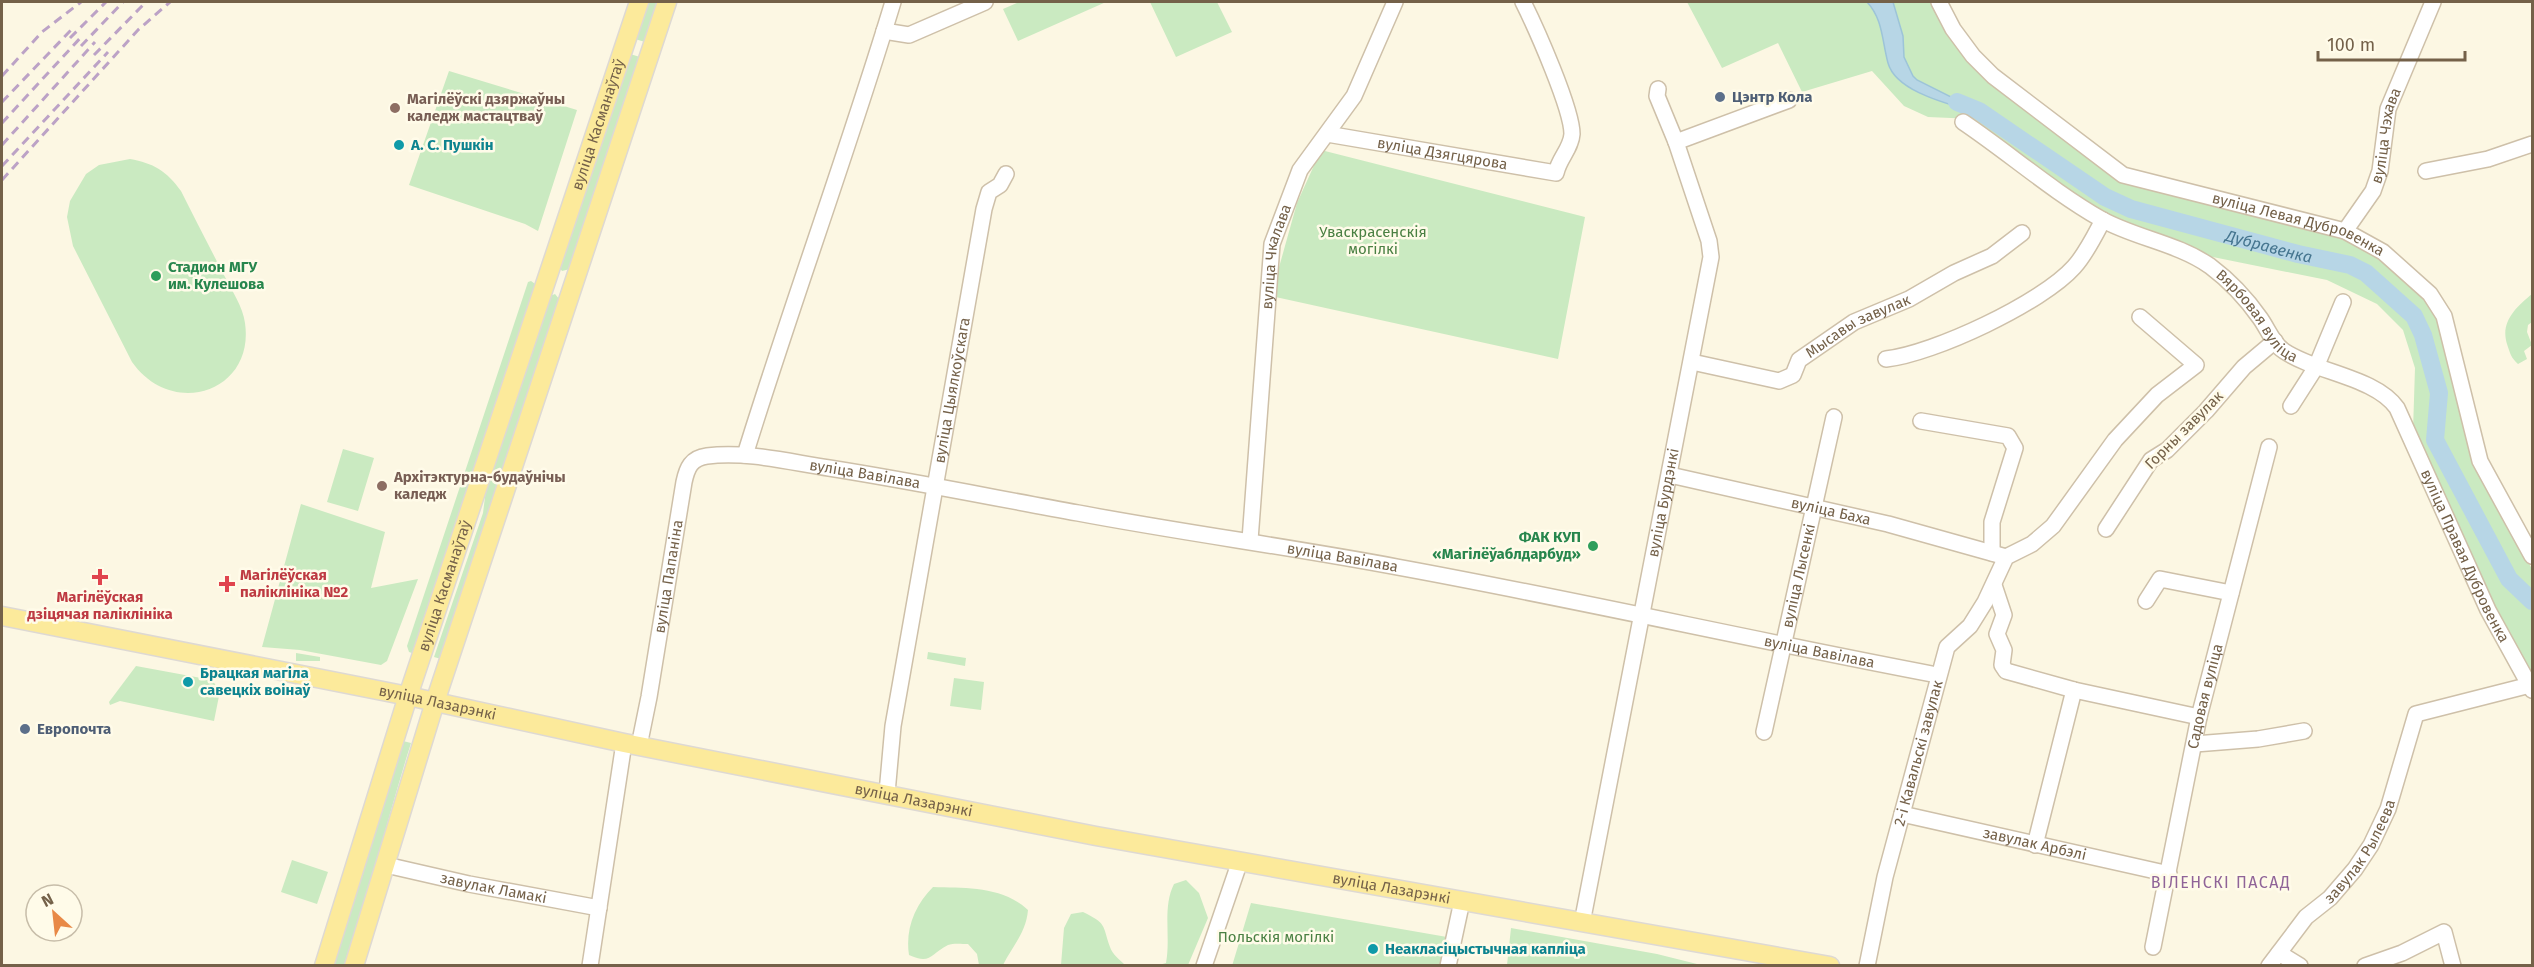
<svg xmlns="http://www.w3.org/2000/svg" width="2534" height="967" font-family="'Fira Sans',sans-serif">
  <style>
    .green { fill: #caeac1 }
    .water { fill: #b7d6e6; stroke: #9dc4d8; stroke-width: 1.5 }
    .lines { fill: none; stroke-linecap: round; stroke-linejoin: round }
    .river { stroke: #b7d6e6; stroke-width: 18 }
    .minor-casing { stroke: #cec0a9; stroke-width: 18 }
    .major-casing { stroke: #ded9d3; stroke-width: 21 }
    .minor { stroke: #fff; stroke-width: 15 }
    .major { stroke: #fcea9b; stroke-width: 18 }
    .rail { stroke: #bca2c6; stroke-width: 3; stroke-dasharray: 9 6; stroke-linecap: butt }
    .service-dot { fill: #5c6f8a; stroke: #fffbe9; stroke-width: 2 }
    .education-dot { fill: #8d6e63; stroke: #fffbe9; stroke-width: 2 }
    .culture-dot { fill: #0f9aa8; stroke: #fffbe9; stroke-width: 2 }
    .leisure-dot { fill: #2e9e5b; stroke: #fffbe9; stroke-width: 2 }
    .health-dot { fill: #e0444e; stroke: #fffbe9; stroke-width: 2 }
    .labels { text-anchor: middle; stroke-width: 5; stroke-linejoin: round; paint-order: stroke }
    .service-label { font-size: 15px; font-weight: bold; fill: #4e5e75; stroke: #fffbe9; text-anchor: start }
    .education-label { font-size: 15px; font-weight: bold; fill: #785e54; stroke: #fffbe9; text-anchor: start }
    .street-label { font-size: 15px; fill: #746149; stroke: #fffbe9 }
    .culture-label { font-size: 15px; font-weight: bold; fill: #0d838f; stroke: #fffbe9; text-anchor: start }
    .park-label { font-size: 15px; fill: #4a8043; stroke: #fffbe9 }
    .leisure-label { font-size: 15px; font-weight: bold; fill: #27864d; stroke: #fffbe9; text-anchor: start }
    .health-label { font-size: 15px; font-weight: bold; fill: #be3a42; stroke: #fffbe9; text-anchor: start }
    .water-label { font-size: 16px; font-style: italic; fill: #45758f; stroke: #fffbe9 }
    .neighbourhood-label { font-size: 16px; letter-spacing: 1.5px; fill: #906498; stroke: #fffbe9 }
  </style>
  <rect width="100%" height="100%" fill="#fcf7e3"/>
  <!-- green -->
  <path class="green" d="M 647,2 L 658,2 L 645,42 L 635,39 Z
    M 1019,2 L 1106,2 L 1018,41 L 1003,9 Z
    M 1150,2 L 1217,2 L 1232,32 L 1176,57 Z
    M 1687,2 L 1933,2 L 1947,30 L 2104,167 L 2371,247 L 2413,284 L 2438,313 L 2476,468 L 2532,569 L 2532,676 L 2505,633 L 2413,431 L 2415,368 L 2403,330 L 2377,304 L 2327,280 L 2203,255 L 2115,219 L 2079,197 L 1974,119 L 1928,117 L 1904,106 L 1872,71 L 1802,92 L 1778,43 L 1722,68 Z
    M 630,54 L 640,57 L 570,269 L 562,271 L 559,267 Z
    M 449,71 L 577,110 L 538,231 L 525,224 L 409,185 Z
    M 1321,150 L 1585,217 L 1558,359 L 1271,296 L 1297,203 Z
    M 130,159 C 153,163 167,171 181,191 C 195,219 210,248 225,277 C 232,291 243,307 245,323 C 255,392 172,419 132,362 L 73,246 L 67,217 L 70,201 L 86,174 L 99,165 Z
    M 531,281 L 538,286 L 415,654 L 409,652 L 407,646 L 528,282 Z
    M 555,294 L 560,300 L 441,659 L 434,657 L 483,513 L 486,489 L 550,296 Z
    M 2532,294 L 2532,322 L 2528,325 L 2527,332 L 2532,345 L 2524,351 L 2527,359 L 2518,364 C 2511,358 2510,353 2507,344 C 2500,322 2516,307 2532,294 Z
    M 343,449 L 374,458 L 358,511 L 327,502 Z
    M 301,504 L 385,532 L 371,588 L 418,579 L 387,661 L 381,665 L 300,650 L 262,647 Z
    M 928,652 L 966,658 L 965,666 L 927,659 Z
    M 296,653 L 320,657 L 320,661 L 296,661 Z
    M 136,666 L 212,680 L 220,691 L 214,721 L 120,701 L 110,705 L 109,702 Z
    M 954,678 L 984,682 L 981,710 L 950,706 Z
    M 403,741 L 411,743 C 388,817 369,892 346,965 L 332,966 Z
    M 292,860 L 328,872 L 317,904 L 281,892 Z
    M 1186,880 L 1199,893 L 1208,918 L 1188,965 L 1159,965 L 1166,963 C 1171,936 1162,908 1174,884 Z
    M 933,887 C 966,888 1002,886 1028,910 C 1026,933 1013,945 1003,965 L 979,965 L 977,954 L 968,944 C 962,944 953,943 948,945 C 930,954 931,965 909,955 C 905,929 915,905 933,887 Z
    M 1251,903 L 1447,937 L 1441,965 L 1232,966 Z
    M 1083,912 C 1107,924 1102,924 1110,947 C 1112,954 1120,960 1125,965 L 1061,965 L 1064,928 L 1071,914 Z
    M 1511,928 L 1657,954 L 1701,965 L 1507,965 Z"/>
  <!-- water -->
  <path class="water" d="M 1867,2 L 1893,2 L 1903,36 L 1904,57 L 1913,76 L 1917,80 L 1979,111 L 1975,112 C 1949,104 1896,92 1888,63 C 1882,41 1883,19 1867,2 Z"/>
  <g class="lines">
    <!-- river -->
    <path class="river" id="s1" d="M 1957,102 L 1979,111 L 2105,197 L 2131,209 L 2298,254 L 2350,265 L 2366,273 L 2414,316 L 2423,335 L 2439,393 L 2435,440 L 2509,579 L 2532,601"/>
    <!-- minor casing -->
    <g class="minor-casing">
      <g id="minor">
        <path id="s2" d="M 1939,2 L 1953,29 L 1973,56 L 1993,76 L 2123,175 L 2345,231 L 2383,252 L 2430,294 L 2444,316 L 2480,461 L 2532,556"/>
        <path d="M 884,31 L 909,35 L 985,2"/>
        <path id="s3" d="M 1963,122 C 2009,153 2052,191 2101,219 C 2135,238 2177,243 2210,266 C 2230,281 2246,298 2260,318 C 2268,329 2273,344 2284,351 C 2317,373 2375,377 2397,408 L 2488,610 L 2532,690"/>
        <path id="s4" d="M 1327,134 L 1556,173 C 1559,158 1571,149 1572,134 C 1572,109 1536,28 1523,2"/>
        <path d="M 1676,142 L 1789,100"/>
        <path d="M 2426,171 L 2488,159 L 2532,144"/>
        <path id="s5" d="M 2345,231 L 2373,191 L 2380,171 L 2388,109 L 2433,2"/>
        <path d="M 1886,359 C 1933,354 2042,303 2074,267 C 2086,254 2095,235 2103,220"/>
        <path id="s6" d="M 1692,362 L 1779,381 L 1793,375 L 1799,360 L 1854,322 L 1909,299 L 1954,273 L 1992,256 L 2022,233"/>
        <path d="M 2291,406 L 2316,367 L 2343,302"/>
        <path d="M 1921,421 L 2008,436 L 2015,448 L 1992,522 L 1992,553"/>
        <path d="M 745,455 C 792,303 847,154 893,2"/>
        <path id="s7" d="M 1670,475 L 1888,524 L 2006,557"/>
        <path d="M 2106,529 L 2151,460 L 2167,450 L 2206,411 L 2244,367 L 2275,341"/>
        <path id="s8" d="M 1250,540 L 1272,244 L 1300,170 L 1354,96 L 1395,2"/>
        <path d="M 1994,585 L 2004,615 L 1997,634 L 2004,650 L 2002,665 L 2006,671 L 2074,690 L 2199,717"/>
        <path d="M 2146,601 L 2160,579 L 2231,593"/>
        <path id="s9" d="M 1764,732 L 1834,417"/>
        <path d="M 2195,744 L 2258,739 L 2304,731"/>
        <path id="s10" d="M 639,746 L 649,697 L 684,482 C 687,468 691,458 707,456 C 747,451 789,462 829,468 C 912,481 995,498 1078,513 C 1184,533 1291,547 1397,567 C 1578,600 1757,641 1937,675"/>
        <path id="s11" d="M 887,793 L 893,726 L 984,209 L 989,192 L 1000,185 L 1006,174"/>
        <path id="s12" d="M 1902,814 L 2169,874"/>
        <path d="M 2035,845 L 2074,690"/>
        <path id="s13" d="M 386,865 L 469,884 L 599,908"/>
        <path id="s14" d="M 1582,923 L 1711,257 L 1709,241 L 1676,142 L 1657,96 L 1658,89"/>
        <path id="s15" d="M 2153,947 L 2199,717 L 2269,447"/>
        <path d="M 2279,953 L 2300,966"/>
        <path d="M 590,966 L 624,743"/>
        <path d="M 1204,966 L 1240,861"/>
        <path d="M 1448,966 L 1462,901"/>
        <path id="s16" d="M 1867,966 L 1885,877 L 1947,647 L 1970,626 L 1985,602 L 2006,557 L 2032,544 L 2053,526 L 2115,440 L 2157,395 L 2196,365 L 2140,317"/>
        <path id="s17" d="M 2269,966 L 2306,917 L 2330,898 L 2355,869 L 2371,845 L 2388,809 L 2416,714 L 2530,685"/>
        <path d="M 2365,966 L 2402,953 L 2444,932 L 2453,966"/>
      </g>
    </g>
    <!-- major casing -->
    <g class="major-casing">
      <g id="major">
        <path id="s18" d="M 2,616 L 408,696 L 624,743 L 1096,836 L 1830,966"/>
        <path id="s19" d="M 324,966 L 408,696 L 639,2"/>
        <path d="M 354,966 L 435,702 L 667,2"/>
      </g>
    </g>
    <!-- minor -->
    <use href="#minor" class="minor"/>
    <!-- major -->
    <use href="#major" class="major"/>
    <!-- rail -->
    <path class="rail" d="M 70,38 L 106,2
      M 81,46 L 123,2
      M 94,55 L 146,2
      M 2,76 L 42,32 L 81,2
      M 2,102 L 72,29
      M 2,123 L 83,35
      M 2,145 L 95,42
      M 2,166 L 108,52
      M 2,180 L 138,30 L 170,2"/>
  </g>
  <!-- markers -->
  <g class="service-dot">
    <circle cx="1720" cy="97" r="6"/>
    <circle cx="25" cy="729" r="6"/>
  </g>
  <g class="education-dot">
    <circle cx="395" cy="108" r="6"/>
    <circle cx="382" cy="486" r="6"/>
  </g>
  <g class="culture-dot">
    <circle cx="399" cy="145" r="6"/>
    <circle cx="188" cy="682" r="6"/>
    <circle cx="1373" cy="949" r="6"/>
  </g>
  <g class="leisure-dot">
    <circle cx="156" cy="276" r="6"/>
    <circle cx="1593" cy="546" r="6"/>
  </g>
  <g class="health-dot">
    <path d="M97 568h6v6h6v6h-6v6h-6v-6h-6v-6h6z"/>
    <path d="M224 575h6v6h6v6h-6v6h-6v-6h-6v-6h6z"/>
  </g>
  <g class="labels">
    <!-- service labels -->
    <g class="service-label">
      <text x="1732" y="102">Цэнтр Кола</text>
      <text x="37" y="734">Европочта</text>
    </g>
    <!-- education labels -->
    <g class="education-label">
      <text x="407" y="104">Магілёўскі дзяржаўны<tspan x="407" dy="17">каледж мастацтваў</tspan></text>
      <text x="394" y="482">Архітэктурна-будаўнічы<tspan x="394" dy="17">каледж</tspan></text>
    </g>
    <!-- street labels -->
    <g class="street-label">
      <text dy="5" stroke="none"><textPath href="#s19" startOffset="885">вуліца Касманаўтаў</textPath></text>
      <text dy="5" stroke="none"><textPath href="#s5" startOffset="106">вуліца Чэхава</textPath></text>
      <text dy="5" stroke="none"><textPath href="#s4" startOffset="117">вуліца Дзягцярова</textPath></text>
      <text dy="5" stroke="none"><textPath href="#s2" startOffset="438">вуліца Левая Дубровенка</textPath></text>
      <text dy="5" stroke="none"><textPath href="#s8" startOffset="285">вуліца Чкалава</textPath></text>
      <text dy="5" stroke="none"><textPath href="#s3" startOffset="357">Вярбовая вуліца</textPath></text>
      <text dy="5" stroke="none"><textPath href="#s6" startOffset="189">Мысавы завулак</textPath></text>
      <text dy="5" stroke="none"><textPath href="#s11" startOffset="408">вуліца Цыялкоўскага</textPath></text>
      <text transform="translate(2184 430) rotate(-45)" y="5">Горны завулак</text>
      <text dy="5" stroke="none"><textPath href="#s10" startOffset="465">вуліца Вавілава</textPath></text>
      <text dy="5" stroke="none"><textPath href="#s14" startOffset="428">вуліца Бурдэнкі</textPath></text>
      <text dy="5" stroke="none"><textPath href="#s7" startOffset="165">вуліца Баха</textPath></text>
      <text dy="5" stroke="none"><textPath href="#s3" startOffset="692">вуліца Правая Дубровенка</textPath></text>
      <text dy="5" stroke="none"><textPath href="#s10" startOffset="950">вуліца Вавілава</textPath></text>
      <text dy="5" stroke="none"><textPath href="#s9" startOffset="160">вуліца Лысенкі</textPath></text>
      <text dy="5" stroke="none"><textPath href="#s10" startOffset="172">вуліца Папаніна</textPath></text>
      <text dy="5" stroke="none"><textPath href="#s19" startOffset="399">вуліца Касманаўтаў</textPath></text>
      <text dy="5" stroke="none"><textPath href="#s10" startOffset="1436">вуліца Вавілава</textPath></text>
      <text dy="5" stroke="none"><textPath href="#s15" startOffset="256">Садовая вуліца</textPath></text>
      <text dy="5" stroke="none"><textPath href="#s18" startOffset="444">вуліца Лазарэнкі</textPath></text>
      <text dy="5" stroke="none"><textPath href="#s16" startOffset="219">2-і Кавальскі завулак</textPath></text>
      <text dy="5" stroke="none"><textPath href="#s18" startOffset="930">вуліца Лазарэнкі</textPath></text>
      <text dy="5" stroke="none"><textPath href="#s12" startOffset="136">завулак Арбэлі</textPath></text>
      <text dy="5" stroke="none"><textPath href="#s17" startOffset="148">завулак Рылеева</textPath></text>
      <text dy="5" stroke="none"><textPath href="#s13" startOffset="110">завулак Ламакі</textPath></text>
      <text dy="5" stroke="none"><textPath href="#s18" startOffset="1416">вуліца Лазарэнкі</textPath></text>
    </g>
    <!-- culture labels -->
    <g class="culture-label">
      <text x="411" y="150">А. С. Пушкін</text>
      <text x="200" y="678">Брацкая магіла<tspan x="200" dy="17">савецкіх воінаў</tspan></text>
      <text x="1385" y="954">Неакласіцыстычная капліца</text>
    </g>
    <!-- park labels -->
    <g class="park-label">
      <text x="1373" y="237">Уваскрасенскія<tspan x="1373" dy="17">могілкі</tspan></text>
      <text x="1276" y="942">Польскія могілкі</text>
    </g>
    <!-- leisure labels -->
    <g class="leisure-label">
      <text x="168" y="272">Стадион МГУ<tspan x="168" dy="17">им. Кулешова</tspan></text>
      <text x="1581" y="542" text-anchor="end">ФАК КУП<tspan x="1581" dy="17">«Магілёўаблдарбуд»</tspan></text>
    </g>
    <!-- health labels -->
    <g class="health-label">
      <text x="240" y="580">Магілёўская<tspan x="240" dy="17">паліклініка №2</tspan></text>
      <text x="100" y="602" text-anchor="middle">Магілёўская<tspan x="100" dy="17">дзіцячая паліклініка</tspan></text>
    </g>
    <!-- water labels -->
    <g class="water-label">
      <text dy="6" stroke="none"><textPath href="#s1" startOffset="348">Дубравенка</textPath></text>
    </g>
    <!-- neighbourhood labels -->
    <g class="neighbourhood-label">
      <text x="2221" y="888">ВІЛЕНСКІ ПАСАД</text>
    </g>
  </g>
  <!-- border -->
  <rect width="2534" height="967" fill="none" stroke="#746149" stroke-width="6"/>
  <!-- north arrow -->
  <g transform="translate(54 913) rotate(333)"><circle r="28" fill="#fffbe9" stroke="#c7bda9" stroke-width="1.5"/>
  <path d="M0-4.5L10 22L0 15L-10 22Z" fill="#e88947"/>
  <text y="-9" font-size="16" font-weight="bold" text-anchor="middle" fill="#746149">N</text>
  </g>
  <!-- scale -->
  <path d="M2318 51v9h147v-9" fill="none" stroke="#746149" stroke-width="3"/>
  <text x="2327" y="51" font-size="18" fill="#746149" stroke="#fffbe9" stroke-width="4.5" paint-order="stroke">100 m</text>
</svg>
